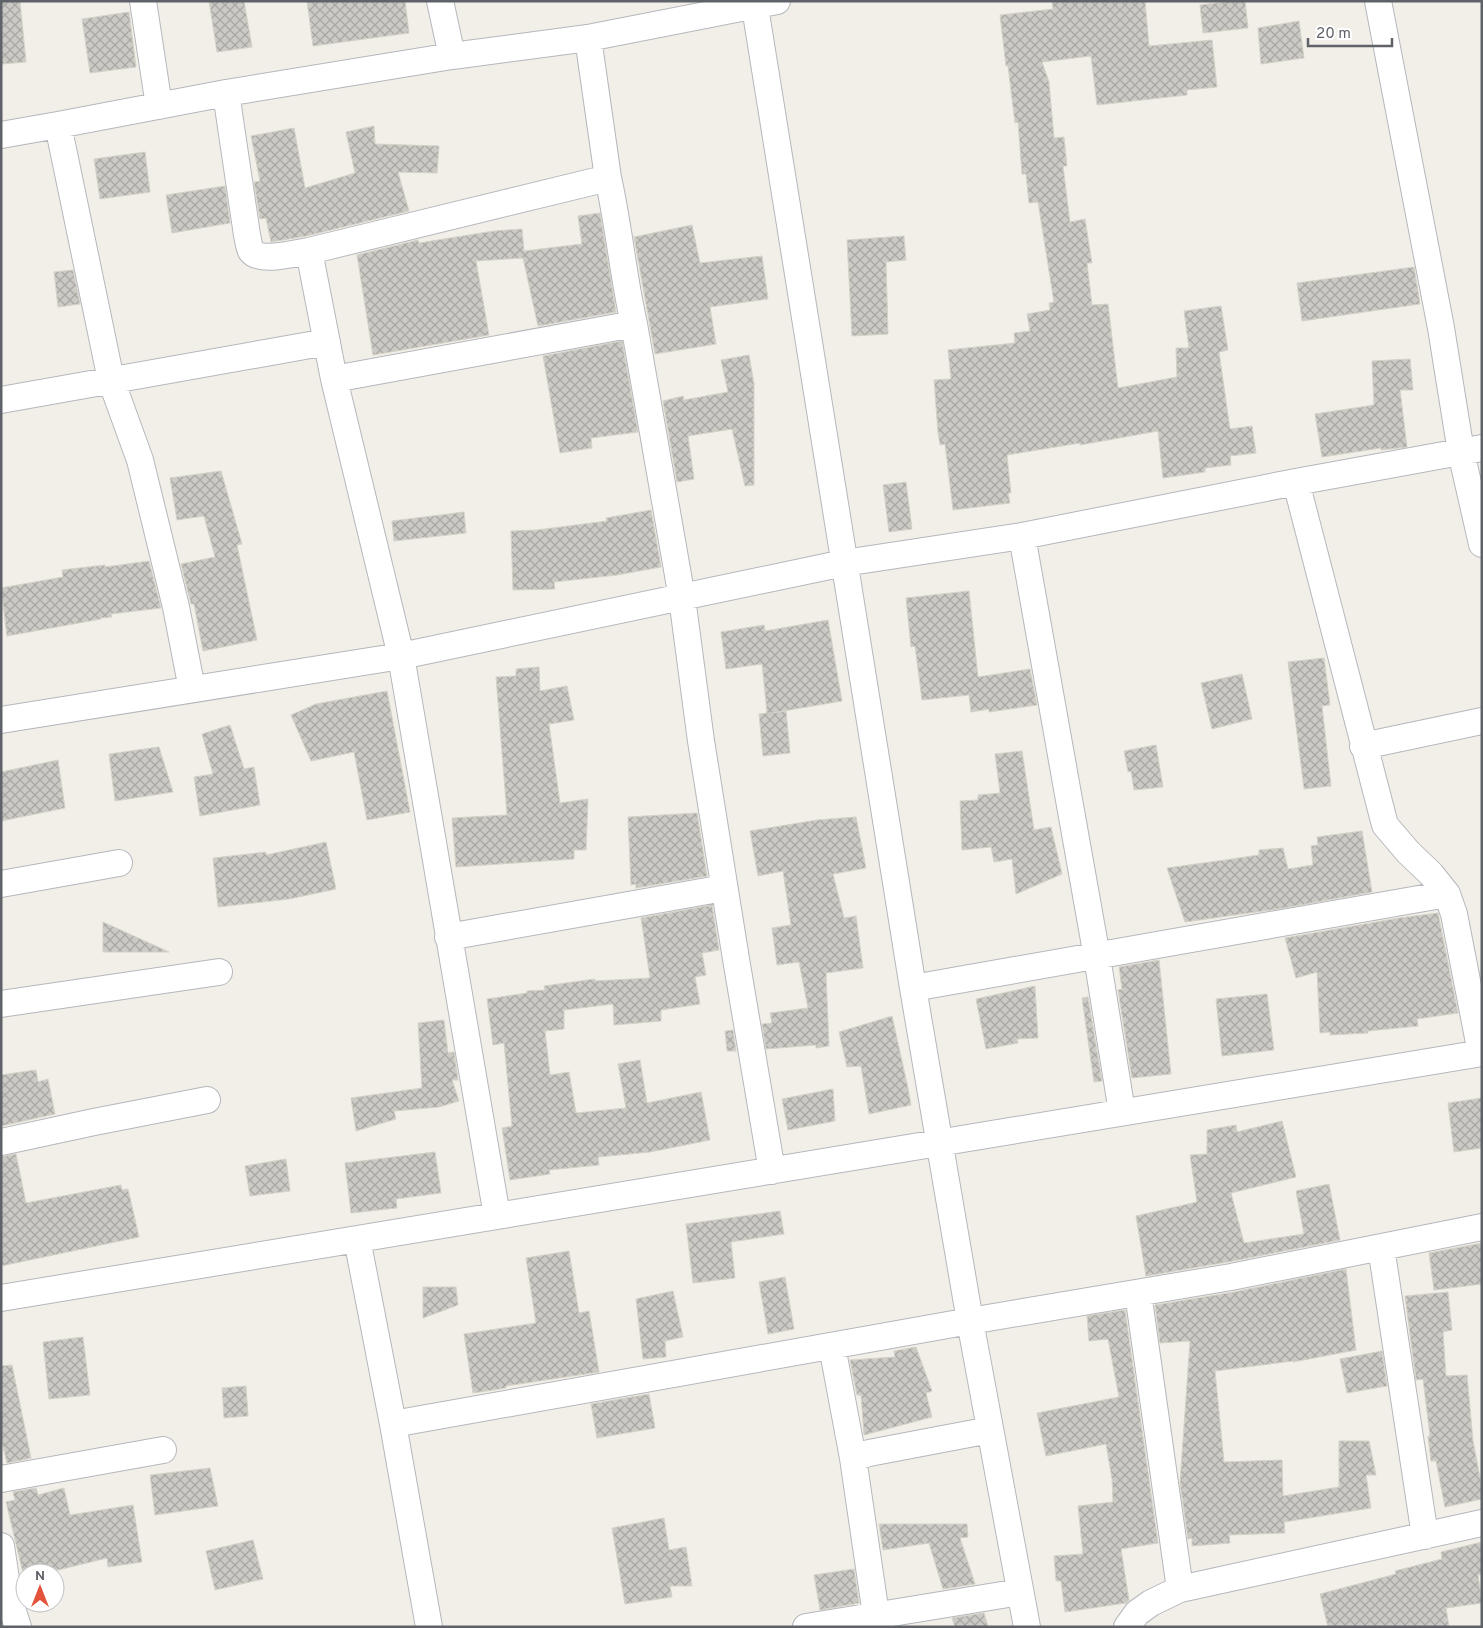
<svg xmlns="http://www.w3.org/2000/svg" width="1483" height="1628" font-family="Overpass,sans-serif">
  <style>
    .building { fill: url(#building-cross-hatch); stroke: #d5d2c7 }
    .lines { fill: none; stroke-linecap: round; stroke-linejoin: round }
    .minor-casing { stroke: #b5b7bc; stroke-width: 28 }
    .minor { stroke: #fff; stroke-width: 26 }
  </style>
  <defs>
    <pattern id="building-cross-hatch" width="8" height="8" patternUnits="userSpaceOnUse" patternTransform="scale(1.25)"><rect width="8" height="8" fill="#cccac5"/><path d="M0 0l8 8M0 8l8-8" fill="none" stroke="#a9a7a4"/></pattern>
  </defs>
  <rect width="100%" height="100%" fill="#f1efe8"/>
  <!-- building -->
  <path class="building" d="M 1,1 L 20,1 L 26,62 L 1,64 Z
    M 209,1 L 244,1 L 252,47 L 217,52 Z
    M 307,1 L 405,1 L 409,33 L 313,46 Z
    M 1052,1 L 1145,1 L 1149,46 L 1212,40 L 1217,87 L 1187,90 L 1187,95 L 1097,105 L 1091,56 L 1042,62 L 1049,82 L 1054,138 L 1064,137 L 1067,166 L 1063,166 L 1070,222 L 1085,219 L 1092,263 L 1087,263 L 1092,305 L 1108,304 L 1118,388 L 1177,377 L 1176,348 L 1189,348 L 1184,311 L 1221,306 L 1228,350 L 1219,352 L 1230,429 L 1252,426 L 1256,453 L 1230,456 L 1231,465 L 1205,468 L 1205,472 L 1163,478 L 1158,431 L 1080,445 L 1080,443 L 1007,455 L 1011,493 L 1008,493 L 1010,503 L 953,510 L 945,444 L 940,445 L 938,432 L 934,380 L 951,379 L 948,350 L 1015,343 L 1014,333 L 1030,331 L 1027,314 L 1050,310 L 1049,303 L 1054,302 L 1038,202 L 1029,203 L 1026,174 L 1022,174 L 1018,122 L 1015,123 L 1008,66 L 1006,66 L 1000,15 L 1053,9 Z
    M 1233,1 L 1245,1 L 1248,28 L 1203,33 L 1200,5 Z
    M 129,12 L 136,67 L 90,73 L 82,19 Z
    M 1299,21 L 1304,58 L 1261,64 L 1258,28 Z
    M 374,126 L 375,144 L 439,146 L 437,173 L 398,172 L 409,211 L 306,236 L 271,242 L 266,218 L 260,219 L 254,182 L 260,181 L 251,136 L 294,128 L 305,188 L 355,173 L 346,132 Z
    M 145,152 L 150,192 L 100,199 L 94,159 Z
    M 225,186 L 230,223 L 172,233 L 166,195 Z
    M 600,213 L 616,312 L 538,326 L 523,258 L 476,261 L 489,335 L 373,355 L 357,255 L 418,240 L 419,243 L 494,231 L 522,229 L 524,251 L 582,244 L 578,216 Z
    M 692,225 L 700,263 L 762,256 L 768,299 L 710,307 L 716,344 L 655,354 L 634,237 Z
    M 904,236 L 906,260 L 886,262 L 888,334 L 852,336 L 847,240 Z
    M 1414,267 L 1420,304 L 1302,321 L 1297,283 Z
    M 73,270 L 80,304 L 58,307 L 54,272 Z
    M 622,341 L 638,432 L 591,438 L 592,448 L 560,453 L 543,356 Z
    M 749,355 L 754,384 L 754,485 L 745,486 L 732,429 L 688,436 L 694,479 L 677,482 L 663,401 L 683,396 L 684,400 L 728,392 L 721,360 Z
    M 1410,359 L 1413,390 L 1400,390 L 1407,447 L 1381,450 L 1381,448 L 1322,457 L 1315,414 L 1374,405 L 1372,361 Z
    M 221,471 L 242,544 L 237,545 L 257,640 L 203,651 L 194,604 L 191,604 L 181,564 L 215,557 L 204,516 L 177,520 L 170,478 Z
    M 906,482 L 912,529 L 889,532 L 883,485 Z
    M 651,510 L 661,567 L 617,575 L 554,582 L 555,589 L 513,590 L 511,531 L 537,530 L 607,521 L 606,518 Z
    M 464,512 L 466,533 L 394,541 L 392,521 Z
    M 149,561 L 161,608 L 111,614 L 112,617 L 101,618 L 101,619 L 7,636 L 1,588 L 63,577 L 62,570 L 105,565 L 105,567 Z
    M 969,591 L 978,677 L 1030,669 L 1037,705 L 989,712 L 989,709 L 971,712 L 969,695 L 922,700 L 915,646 L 911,647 L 906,598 Z
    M 828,620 L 842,701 L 772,713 L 786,711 L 790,753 L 763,756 L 759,714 L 767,713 L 762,664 L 726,669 L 721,632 L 764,625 L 765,631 Z
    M 1324,658 L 1330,705 L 1322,706 L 1331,786 L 1304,789 L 1288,662 Z
    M 539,667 L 540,691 L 567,686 L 574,720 L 549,724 L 560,803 L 588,799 L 586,850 L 574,850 L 574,859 L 456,867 L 452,818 L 507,815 L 496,677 L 516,676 L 516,669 Z
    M 1242,674 L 1252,719 L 1212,729 L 1201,683 Z
    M 387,691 L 410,812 L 367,820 L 354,752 L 311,761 L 291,715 L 316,704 Z
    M 230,725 L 244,769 L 254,767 L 260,805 L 200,816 L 194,777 L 213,774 L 202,734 Z
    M 1156,745 L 1163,787 L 1134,790 L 1131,771 L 1128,772 L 1124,751 Z
    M 159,747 L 173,792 L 115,801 L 109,754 Z
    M 1022,751 L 1034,830 L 1051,827 L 1062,874 L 1016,894 L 1012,859 L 994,862 L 991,847 L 962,850 L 960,801 L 978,800 L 978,795 L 1000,793 L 995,754 Z
    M 58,760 L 65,808 L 1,821 L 1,772 Z
    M 697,813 L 707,876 L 636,888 L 636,884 L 631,885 L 628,817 Z
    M 856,817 L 866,868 L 833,874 L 844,918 L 856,916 L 863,968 L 826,973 L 829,1046 L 816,1048 L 816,1045 L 766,1049 L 762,1024 L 772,1023 L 770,1013 L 808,1008 L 799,962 L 777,965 L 772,928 L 791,925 L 783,871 L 758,876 L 750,831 L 817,820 Z
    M 1362,831 L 1372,892 L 1278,909 L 1185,922 L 1167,868 L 1225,860 L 1259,855 L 1259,850 L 1283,848 L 1288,869 L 1313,865 L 1311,846 L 1318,845 L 1317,837 Z
    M 326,842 L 336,889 L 289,899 L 218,907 L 213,858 L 266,852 L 266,855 Z
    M 712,905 L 719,950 L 702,953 L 706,975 L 695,977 L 700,1004 L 661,1010 L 661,1021 L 614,1025 L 613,1004 L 564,1010 L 564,1029 L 545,1031 L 550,1075 L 569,1072 L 576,1113 L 626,1108 L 618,1064 L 640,1060 L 647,1103 L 701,1092 L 710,1140 L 650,1152 L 598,1157 L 599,1165 L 549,1170 L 550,1174 L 510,1180 L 502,1128 L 512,1126 L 504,1043 L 493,1045 L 487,999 L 527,993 L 527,991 L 545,990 L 544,986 L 595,979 L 595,981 L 650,978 L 641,918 Z
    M 1438,913 L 1458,1013 L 1417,1019 L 1418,1026 L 1368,1031 L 1368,1033 L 1330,1035 L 1330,1032 L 1320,1033 L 1317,972 L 1296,978 L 1285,938 L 1399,918 Z
    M 103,922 L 169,952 L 103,952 Z
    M 1159,960 L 1171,1074 L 1132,1078 L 1118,990 L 1122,989 L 1119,967 Z
    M 1035,986 L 1038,1038 L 1017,1039 L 1018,1043 L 986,1049 L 976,999 Z
    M 1267,994 L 1274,1050 L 1222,1056 L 1216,999 Z
    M 1088,997 L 1102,1081 L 1094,1082 L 1082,998 Z
    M 892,1016 L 908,1088 L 911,1105 L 869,1114 L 861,1066 L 847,1067 L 839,1032 Z
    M 444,1020 L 448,1053 L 454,1052 L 458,1080 L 452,1080 L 459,1101 L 439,1107 L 394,1111 L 396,1119 L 356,1131 L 351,1098 L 422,1088 L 418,1023 Z
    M 733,1030 L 736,1051 L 727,1051 L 725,1031 Z
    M 36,1070 L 38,1082 L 48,1079 L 55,1114 L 1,1126 L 1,1075 Z
    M 833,1089 L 835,1121 L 788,1130 L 782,1099 Z
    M 1482,1098 L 1482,1148 L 1454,1152 L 1448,1103 Z
    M 1282,1121 L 1296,1177 L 1231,1193 L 1244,1243 L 1304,1234 L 1296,1191 L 1329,1184 L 1340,1240 L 1228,1262 L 1146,1276 L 1136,1216 L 1197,1202 L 1190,1155 L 1207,1154 L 1207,1130 L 1236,1125 L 1237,1132 Z
    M 435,1152 L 441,1193 L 396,1199 L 397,1208 L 351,1213 L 345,1163 Z
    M 16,1154 L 26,1203 L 121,1185 L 122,1190 L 128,1189 L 139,1237 L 1,1266 L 1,1157 Z
    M 286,1159 L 290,1191 L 250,1196 L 245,1166 Z
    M 780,1211 L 784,1234 L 731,1242 L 735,1278 L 693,1283 L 686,1224 Z
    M 1482,1243 L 1482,1284 L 1434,1290 L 1429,1253 Z
    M 569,1251 L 579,1313 L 589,1311 L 599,1372 L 506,1386 L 506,1388 L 473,1393 L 464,1334 L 536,1323 L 526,1258 Z
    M 1346,1269 L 1356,1350 L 1293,1362 L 1293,1361 L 1215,1371 L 1224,1462 L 1282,1460 L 1283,1496 L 1339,1487 L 1339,1441 L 1369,1441 L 1376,1475 L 1366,1475 L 1371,1508 L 1284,1522 L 1285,1533 L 1229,1535 L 1230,1543 L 1192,1546 L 1192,1538 L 1188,1539 L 1180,1483 L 1190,1341 L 1160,1343 L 1155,1305 L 1234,1292 Z
    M 785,1277 L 794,1329 L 768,1334 L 759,1282 Z
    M 423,1287 L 456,1287 L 458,1305 L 423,1318 Z
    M 673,1291 L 683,1337 L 665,1341 L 666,1357 L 643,1359 L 636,1299 Z
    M 1448,1292 L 1452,1330 L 1443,1332 L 1446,1376 L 1467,1375 L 1473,1441 L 1482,1488 L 1482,1499 L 1445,1507 L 1436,1461 L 1431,1461 L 1428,1436 L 1430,1436 L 1423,1379 L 1416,1380 L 1405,1296 Z
    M 1125,1310 L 1158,1543 L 1121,1549 L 1129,1600 L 1126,1603 L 1065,1612 L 1061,1581 L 1056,1581 L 1054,1556 L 1083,1554 L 1078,1506 L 1113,1502 L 1112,1479 L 1106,1444 L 1046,1456 L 1037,1413 L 1119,1397 L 1108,1339 L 1089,1341 L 1087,1316 Z
    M 83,1337 L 90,1395 L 49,1399 L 43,1342 Z
    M 916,1347 L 932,1391 L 926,1393 L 932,1417 L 864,1435 L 861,1395 L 857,1395 L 850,1360 L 895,1357 L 894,1351 Z
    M 1382,1351 L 1387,1386 L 1347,1393 L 1340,1359 Z
    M 12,1365 L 31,1458 L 7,1463 L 1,1438 L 1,1366 Z
    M 246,1386 L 248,1416 L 224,1418 L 222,1388 Z
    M 649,1394 L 655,1428 L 597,1438 L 591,1404 Z
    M 210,1468 L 218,1506 L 155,1515 L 150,1475 Z
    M 36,1488 L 38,1495 L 64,1488 L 70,1515 L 133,1505 L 142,1562 L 108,1567 L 107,1558 L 46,1573 L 23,1573 L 6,1502 L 15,1500 L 13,1492 Z
    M 664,1518 L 669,1550 L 686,1547 L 692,1586 L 670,1586 L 672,1597 L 625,1604 L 612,1528 Z
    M 879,1524 L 967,1524 L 968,1537 L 960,1538 L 975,1584 L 943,1589 L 929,1543 L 883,1550 Z
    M 253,1540 L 263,1579 L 215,1590 L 206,1551 Z
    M 1482,1542 L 1482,1574 L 1478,1575 L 1482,1603 L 1446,1608 L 1449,1627 L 1328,1627 L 1320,1594 L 1396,1574 L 1395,1571 L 1442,1559 L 1441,1552 Z
    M 854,1569 L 859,1603 L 820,1610 L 814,1575 Z
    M 984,1613 L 988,1627 L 955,1627 L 952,1618 Z"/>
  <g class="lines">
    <!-- minor casing -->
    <g class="minor-casing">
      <path id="minor" d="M 143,1 L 159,106
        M 440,1 L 452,56
        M 754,1 L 913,988 L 970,1321 L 1027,1627
        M 1378,1 L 1441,328 L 1461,452 L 1482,544
        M 588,38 L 608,178 C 619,226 623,276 634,324 L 682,598 L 701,741 L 736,959 L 772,1171
        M 226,93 L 247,235 C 248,239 249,247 251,251 C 260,263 296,253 309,251 L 608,178
        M 58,125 L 111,380 L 140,460 L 176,607 L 192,689
        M 1,135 L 58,125 L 226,93 L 452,56 L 588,38 L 777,1
        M 309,251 L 334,379 L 401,656 L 497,1216
        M 334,379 L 634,324
        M 1,400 L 327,342
        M 1296,482 L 1385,825 L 1408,852 L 1431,874 L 1447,894 L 1454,914 L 1481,1053
        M 1022,536 L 1097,957 L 1122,1112
        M 1,720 L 401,656 L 844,563 L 1022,536 L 1296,482 L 1482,448
        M 1363,746 L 1482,721
        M 1,884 L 119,863
        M 448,937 L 724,888
        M 913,988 L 1447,894
        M 1,1004 L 219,972
        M 1,1142 L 94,1122 L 207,1100
        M 357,1239 L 393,1424 L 429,1627
        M 1381,1247 L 1425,1536
        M 1138,1293 L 1180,1589
        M 1,1298 L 1482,1053
        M 832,1346 L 853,1458 L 876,1615
        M 393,1424 L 970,1321 L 1231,1277 L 1482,1227
        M 853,1458 L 869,1453 L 990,1430
        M 1,1479 L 163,1450
        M 1,1546 L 9,1599 L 18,1627
        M 806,1627 L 1020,1592
        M 1127,1627 L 1137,1613 L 1151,1603 L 1180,1589 L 1482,1523"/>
    </g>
    <!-- minor -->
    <use href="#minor" class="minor"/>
  </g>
  <!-- border -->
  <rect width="1483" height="1628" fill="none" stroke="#5f6268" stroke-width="5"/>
  <!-- north arrow -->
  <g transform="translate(40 1588)"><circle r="24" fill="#ffffff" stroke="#bfc0c3"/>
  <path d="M0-4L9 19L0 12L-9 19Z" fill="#e3533c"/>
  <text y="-8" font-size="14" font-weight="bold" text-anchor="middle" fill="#5f6268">N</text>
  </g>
  <!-- scale -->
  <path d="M1308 38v8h84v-8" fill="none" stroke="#5f6268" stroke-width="2.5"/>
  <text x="1316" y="38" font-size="15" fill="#5f6268" stroke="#ffffff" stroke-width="4" paint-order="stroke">20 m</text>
</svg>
